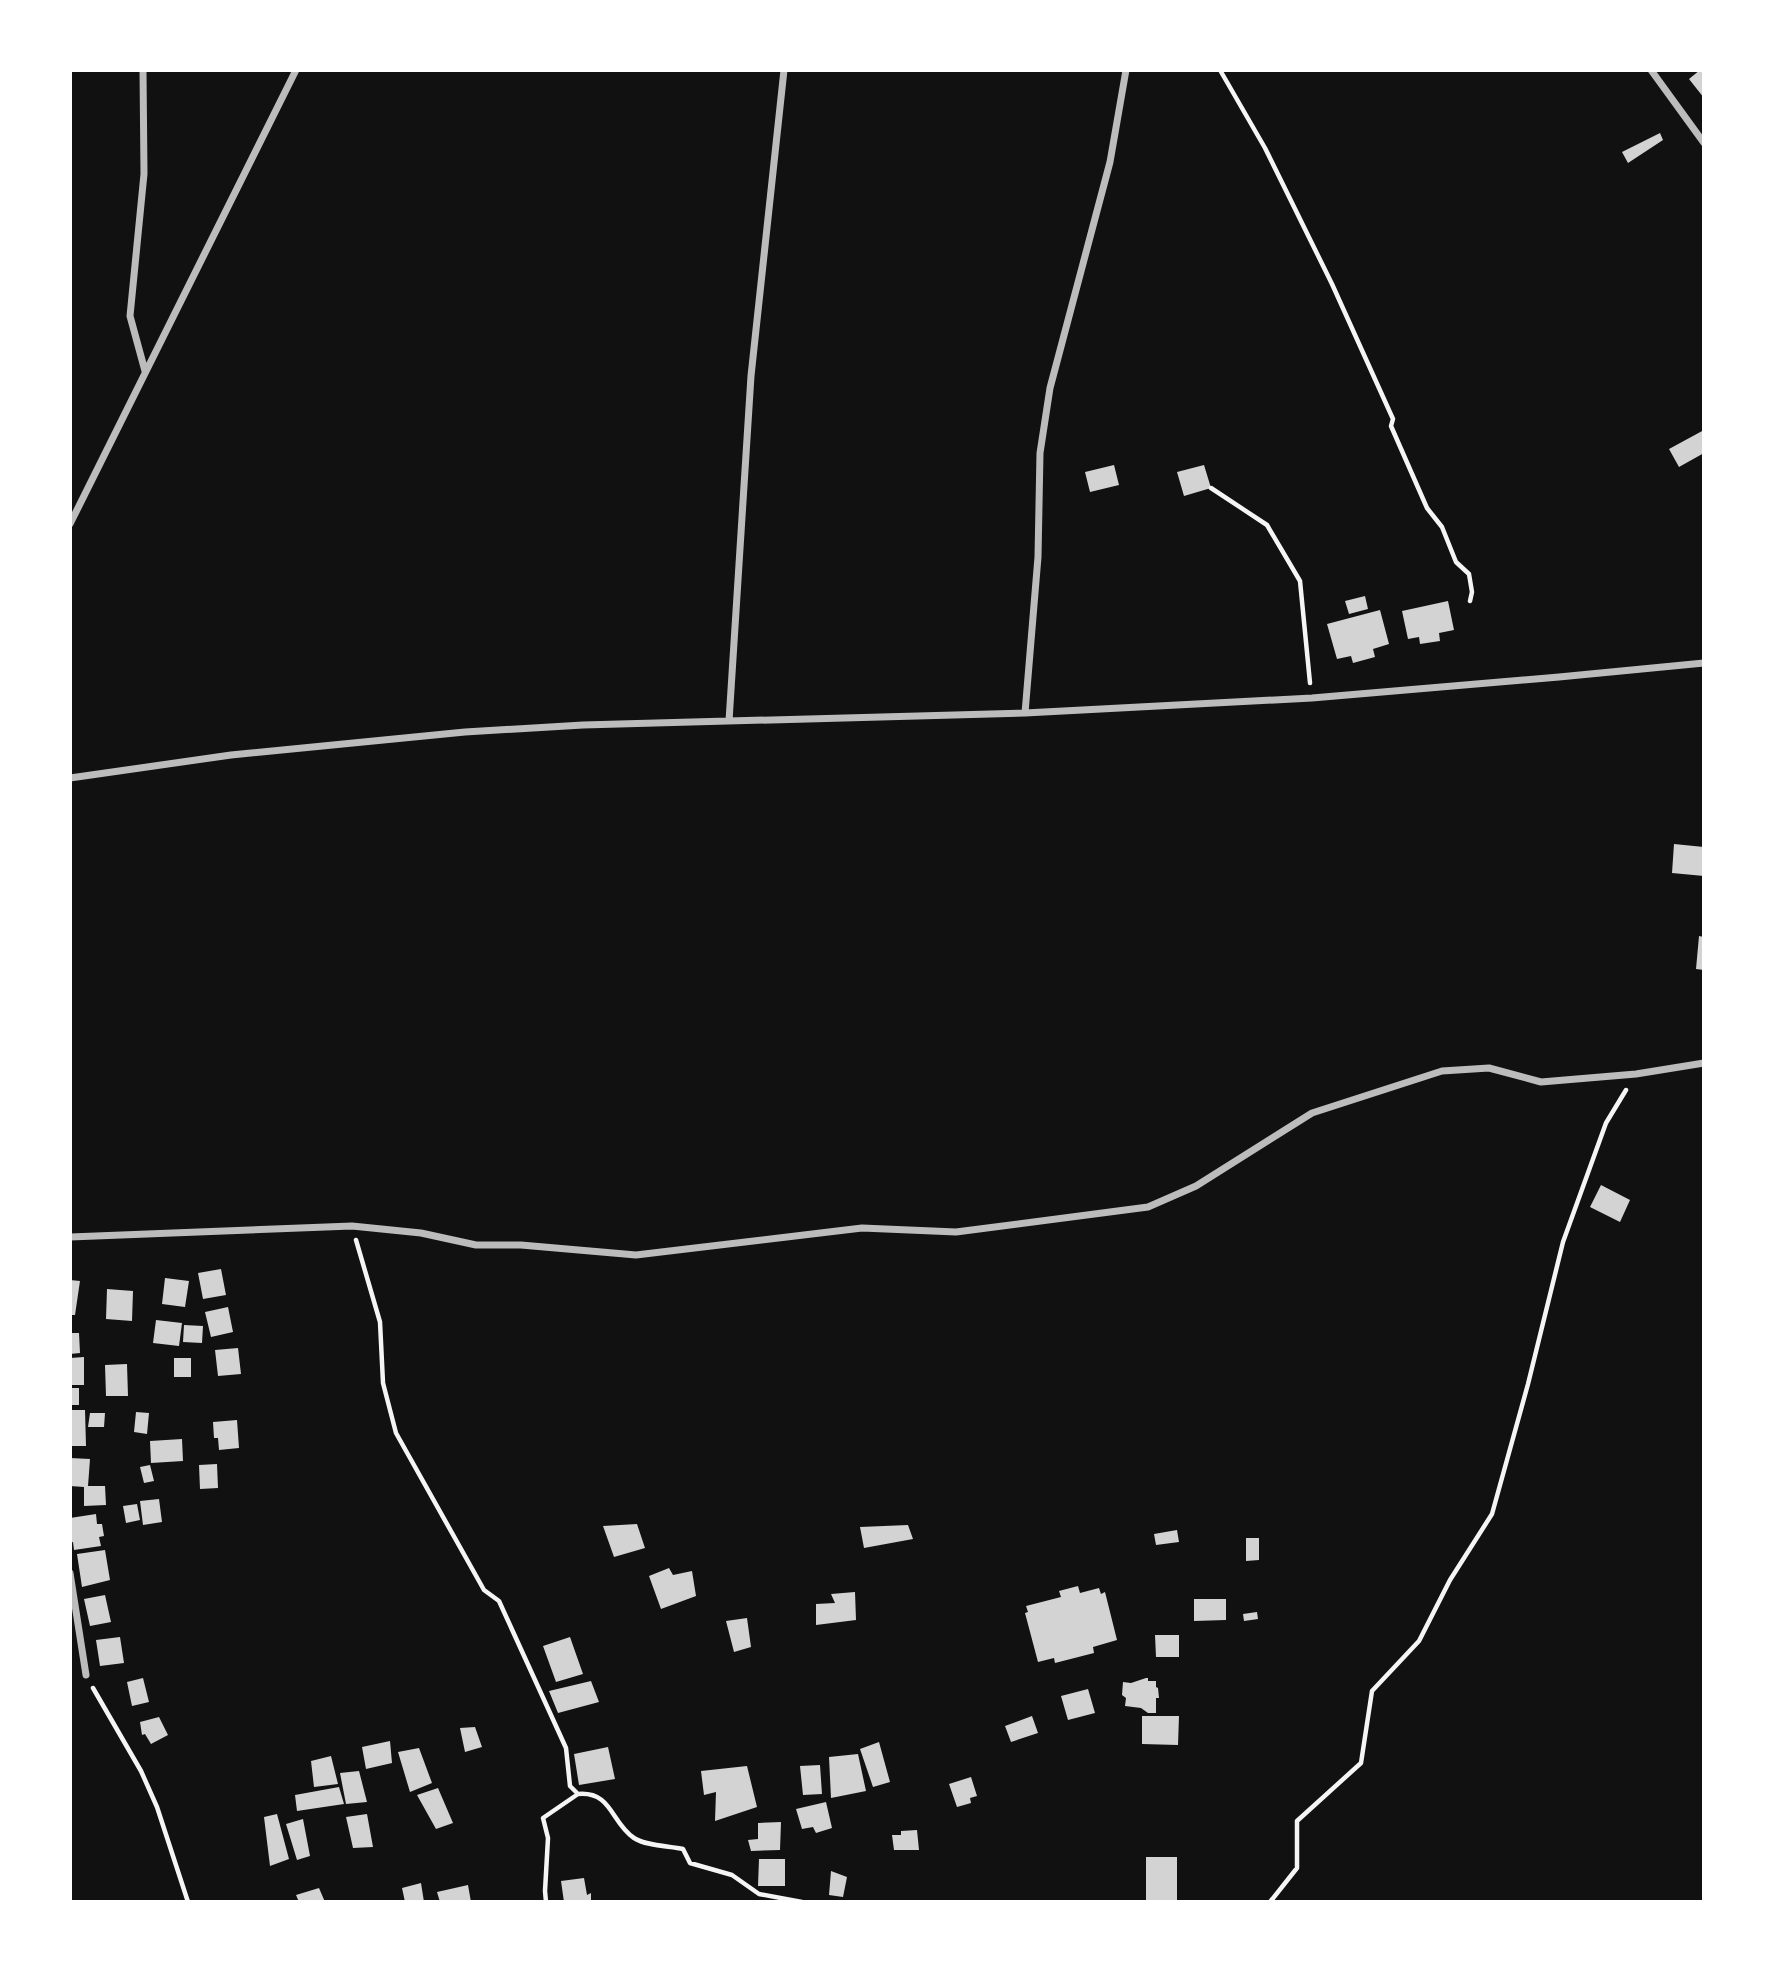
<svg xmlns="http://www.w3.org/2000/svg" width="1774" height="1972" font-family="Jost,sans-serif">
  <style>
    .building { fill: #d3d3d3 }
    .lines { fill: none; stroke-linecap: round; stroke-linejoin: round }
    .path { stroke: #f5f5f5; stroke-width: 4.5 }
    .minor { stroke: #bcbcbc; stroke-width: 7 }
  </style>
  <rect width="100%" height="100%" fill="#111"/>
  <!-- building -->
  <path class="building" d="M 1700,70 L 1704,70 L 1704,98 L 1689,79 Z
    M 1660,133 L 1663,140 L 1628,163 L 1622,152 Z
    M 1704,430 L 1704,453 L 1679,467 L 1669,449 Z
    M 1114,465 L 1119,485 L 1090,492 L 1085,472 Z
    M 1204,465 L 1211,488 L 1184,496 L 1177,472 Z
    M 1365,596 L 1368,609 L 1349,614 L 1345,601 Z
    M 1448,601 L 1454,630 L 1439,633 L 1440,641 L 1420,644 L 1419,637 L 1408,639 L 1402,611 Z
    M 1380,610 L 1389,644 L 1373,649 L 1375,657 L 1353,663 L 1351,656 L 1337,659 L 1327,624 Z
    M 1674,844 L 1704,847 L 1704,876 L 1672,873 Z
    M 1699,936 L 1704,937 L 1704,970 L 1696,969 Z
    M 1601,1185 L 1630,1200 L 1620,1222 L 1590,1207 Z
    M 221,1269 L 226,1295 L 203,1299 L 198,1273 Z
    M 165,1278 L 189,1281 L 185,1307 L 162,1304 Z
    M 70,1280 L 80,1281 L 75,1315 L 70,1315 Z
    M 107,1289 L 133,1291 L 132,1321 L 106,1319 Z
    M 228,1307 L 233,1332 L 211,1337 L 205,1312 Z
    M 156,1320 L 182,1323 L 179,1346 L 153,1343 Z
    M 184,1325 L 203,1326 L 202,1343 L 183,1342 Z
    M 70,1333 L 79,1333 L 80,1353 L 70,1354 Z
    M 238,1348 L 241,1374 L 218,1376 L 215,1350 Z
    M 84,1357 L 84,1385 L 70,1385 L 70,1358 Z
    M 174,1358 L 191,1358 L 191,1377 L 174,1377 Z
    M 127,1364 L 128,1396 L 106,1396 L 105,1365 Z
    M 70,1388 L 79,1388 L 79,1405 L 70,1405 Z
    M 70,1410 L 85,1410 L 86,1446 L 70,1446 Z
    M 136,1412 L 149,1413 L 147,1434 L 134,1432 Z
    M 90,1413 L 105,1413 L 104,1427 L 88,1427 Z
    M 237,1420 L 239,1448 L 219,1450 L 218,1438 L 214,1438 L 213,1422 Z
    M 182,1439 L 183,1461 L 151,1463 L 150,1441 Z
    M 70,1458 L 90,1459 L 88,1486 L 105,1486 L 106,1505 L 84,1506 L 84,1487 L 70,1486 Z
    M 217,1464 L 218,1488 L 200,1489 L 199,1465 Z
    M 150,1465 L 154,1481 L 144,1483 L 140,1467 Z
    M 159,1499 L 162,1522 L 143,1525 L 140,1501 Z
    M 137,1504 L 140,1520 L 126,1523 L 123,1506 Z
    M 96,1514 L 97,1524 L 102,1524 L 104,1536 L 99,1537 L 101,1546 L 74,1550 L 73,1542 L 70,1543 L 70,1518 Z
    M 637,1524 L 645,1548 L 614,1557 L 603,1526 Z
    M 908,1525 L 913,1539 L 864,1548 L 860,1527 Z
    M 1177,1530 L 1179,1542 L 1156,1545 L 1154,1534 Z
    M 1246,1538 L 1259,1538 L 1259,1560 L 1246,1561 Z
    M 105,1550 L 110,1580 L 82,1587 L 77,1554 Z
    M 669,1568 L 673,1575 L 692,1571 L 696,1596 L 661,1609 L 649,1576 Z
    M 1078,1586 L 1080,1593 L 1099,1588 L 1101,1594 L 1105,1592 L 1117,1640 L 1093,1647 L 1094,1653 L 1055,1663 L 1054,1658 L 1038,1662 L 1025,1613 L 1028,1612 L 1026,1606 L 1061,1597 L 1059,1591 Z
    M 855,1592 L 856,1620 L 816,1625 L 816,1604 L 835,1603 L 831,1594 Z
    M 105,1595 L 111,1622 L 90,1626 L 84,1599 Z
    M 1194,1599 L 1226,1599 L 1226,1620 L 1194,1621 Z
    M 1257,1612 L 1258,1619 L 1244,1621 L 1243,1614 Z
    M 747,1618 L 751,1647 L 734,1652 L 726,1621 Z
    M 1155,1635 L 1179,1635 L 1179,1657 L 1156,1657 Z
    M 120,1637 L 124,1663 L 100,1666 L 96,1640 Z
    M 570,1637 L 583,1674 L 556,1682 L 543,1646 Z
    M 143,1678 L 149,1702 L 132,1706 L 127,1682 Z
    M 1146,1678 L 1148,1678 L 1148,1681 L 1156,1681 L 1156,1687 L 1158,1688 L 1159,1698 L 1156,1698 L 1156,1713 L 1148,1713 L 1141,1708 L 1125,1706 L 1126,1698 L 1122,1695 L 1123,1682 L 1131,1683 Z
    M 591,1681 L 599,1702 L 558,1713 L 549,1691 Z
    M 1088,1689 L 1095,1713 L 1068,1720 L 1061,1696 Z
    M 1032,1716 L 1038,1733 L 1011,1742 L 1005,1726 Z
    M 1142,1716 L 1179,1716 L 1178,1745 L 1142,1744 Z
    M 159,1717 L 168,1735 L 151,1744 L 145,1734 L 142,1735 L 140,1722 Z
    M 475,1727 L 482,1747 L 465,1752 L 460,1728 Z
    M 390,1741 L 392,1763 L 366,1769 L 362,1747 Z
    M 879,1742 L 890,1782 L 873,1787 L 860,1749 Z
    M 608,1747 L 615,1779 L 579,1785 L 574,1754 Z
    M 419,1748 L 432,1783 L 410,1792 L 398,1752 Z
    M 858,1754 L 866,1791 L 831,1798 L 829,1757 Z
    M 331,1756 L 338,1784 L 314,1787 L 311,1761 Z
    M 820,1765 L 822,1794 L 803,1795 L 800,1766 Z
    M 747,1766 L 757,1807 L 715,1821 L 716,1792 L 704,1795 L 701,1771 Z
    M 359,1771 L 367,1802 L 346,1804 L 340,1773 Z
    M 971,1777 L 977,1796 L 970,1798 L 971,1803 L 957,1807 L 949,1784 Z
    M 339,1787 L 344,1804 L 297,1811 L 295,1795 Z
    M 438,1788 L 453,1823 L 436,1829 L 417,1795 Z
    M 826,1802 L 832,1828 L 816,1833 L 813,1827 L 802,1829 L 796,1809 Z
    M 277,1814 L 289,1859 L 270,1866 L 264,1817 Z
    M 367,1814 L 373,1847 L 353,1848 L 346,1817 Z
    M 303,1819 L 310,1856 L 297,1860 L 286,1824 Z
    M 781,1822 L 780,1850 L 751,1851 L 748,1840 L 758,1839 L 758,1823 Z
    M 917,1830 L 919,1850 L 894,1850 L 892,1835 L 901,1835 L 901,1831 Z
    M 1146,1857 L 1177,1857 L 1177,1902 L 1146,1902 Z
    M 759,1859 L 785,1859 L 785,1886 L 758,1886 Z
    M 831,1871 L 847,1877 L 843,1897 L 829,1895 Z
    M 584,1878 L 587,1895 L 591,1893 L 591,1902 L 564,1902 L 561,1881 Z
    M 421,1883 L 424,1902 L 405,1902 L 402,1888 Z
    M 468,1885 L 471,1902 L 440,1902 L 437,1892 Z
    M 319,1888 L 325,1902 L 299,1902 L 296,1895 Z"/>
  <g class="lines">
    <!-- path -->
    <path class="path" d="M 1220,70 L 1265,148 L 1332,284 L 1393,419 L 1391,426 L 1427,508 L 1442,527 L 1456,562 L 1469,574 L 1472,592 L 1470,601
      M 1211,488 L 1267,525 L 1300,581 L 1310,683
      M 356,1240 L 380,1322 L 383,1383 L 396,1433 L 484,1590 L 499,1601 L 566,1748 L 570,1786 L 578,1794 C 612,1791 611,1823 634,1838 C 646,1846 669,1846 683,1849 L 690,1863 L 732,1875 L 759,1894 L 802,1902
      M 93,1688 L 141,1771 L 157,1807 L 188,1902
      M 546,1902 L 545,1891 L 548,1838 L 543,1818 L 578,1794
      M 1270,1902 L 1297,1868 L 1297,1821 L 1361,1763 L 1372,1691 L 1419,1641 L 1450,1580 L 1492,1514 L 1528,1384 L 1563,1242 L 1606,1123 L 1626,1090"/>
    <!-- minor -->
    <path class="minor" d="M 143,70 L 144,174 L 130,316 L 145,371
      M 1651,70 L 1704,143
      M 70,524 L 296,70
      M 1025,713 L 1038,557 L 1040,453 L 1050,388 L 1110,162 L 1126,70
      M 729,721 L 751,376 L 784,70
      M 70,778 L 231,755 L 465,732 L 583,725 L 1025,713 L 1312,698 L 1559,677 L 1704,663
      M 70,1237 L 352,1226 L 421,1233 L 476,1245 L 521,1245 L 636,1255 L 862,1228 L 956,1232 L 1148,1207 L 1196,1186 L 1312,1113 L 1442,1071 L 1489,1068 L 1541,1082 L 1636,1074 L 1704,1063
      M 70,1573 L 86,1675"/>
  </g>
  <!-- border -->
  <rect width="1774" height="1972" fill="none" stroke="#ffffff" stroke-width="144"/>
</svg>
